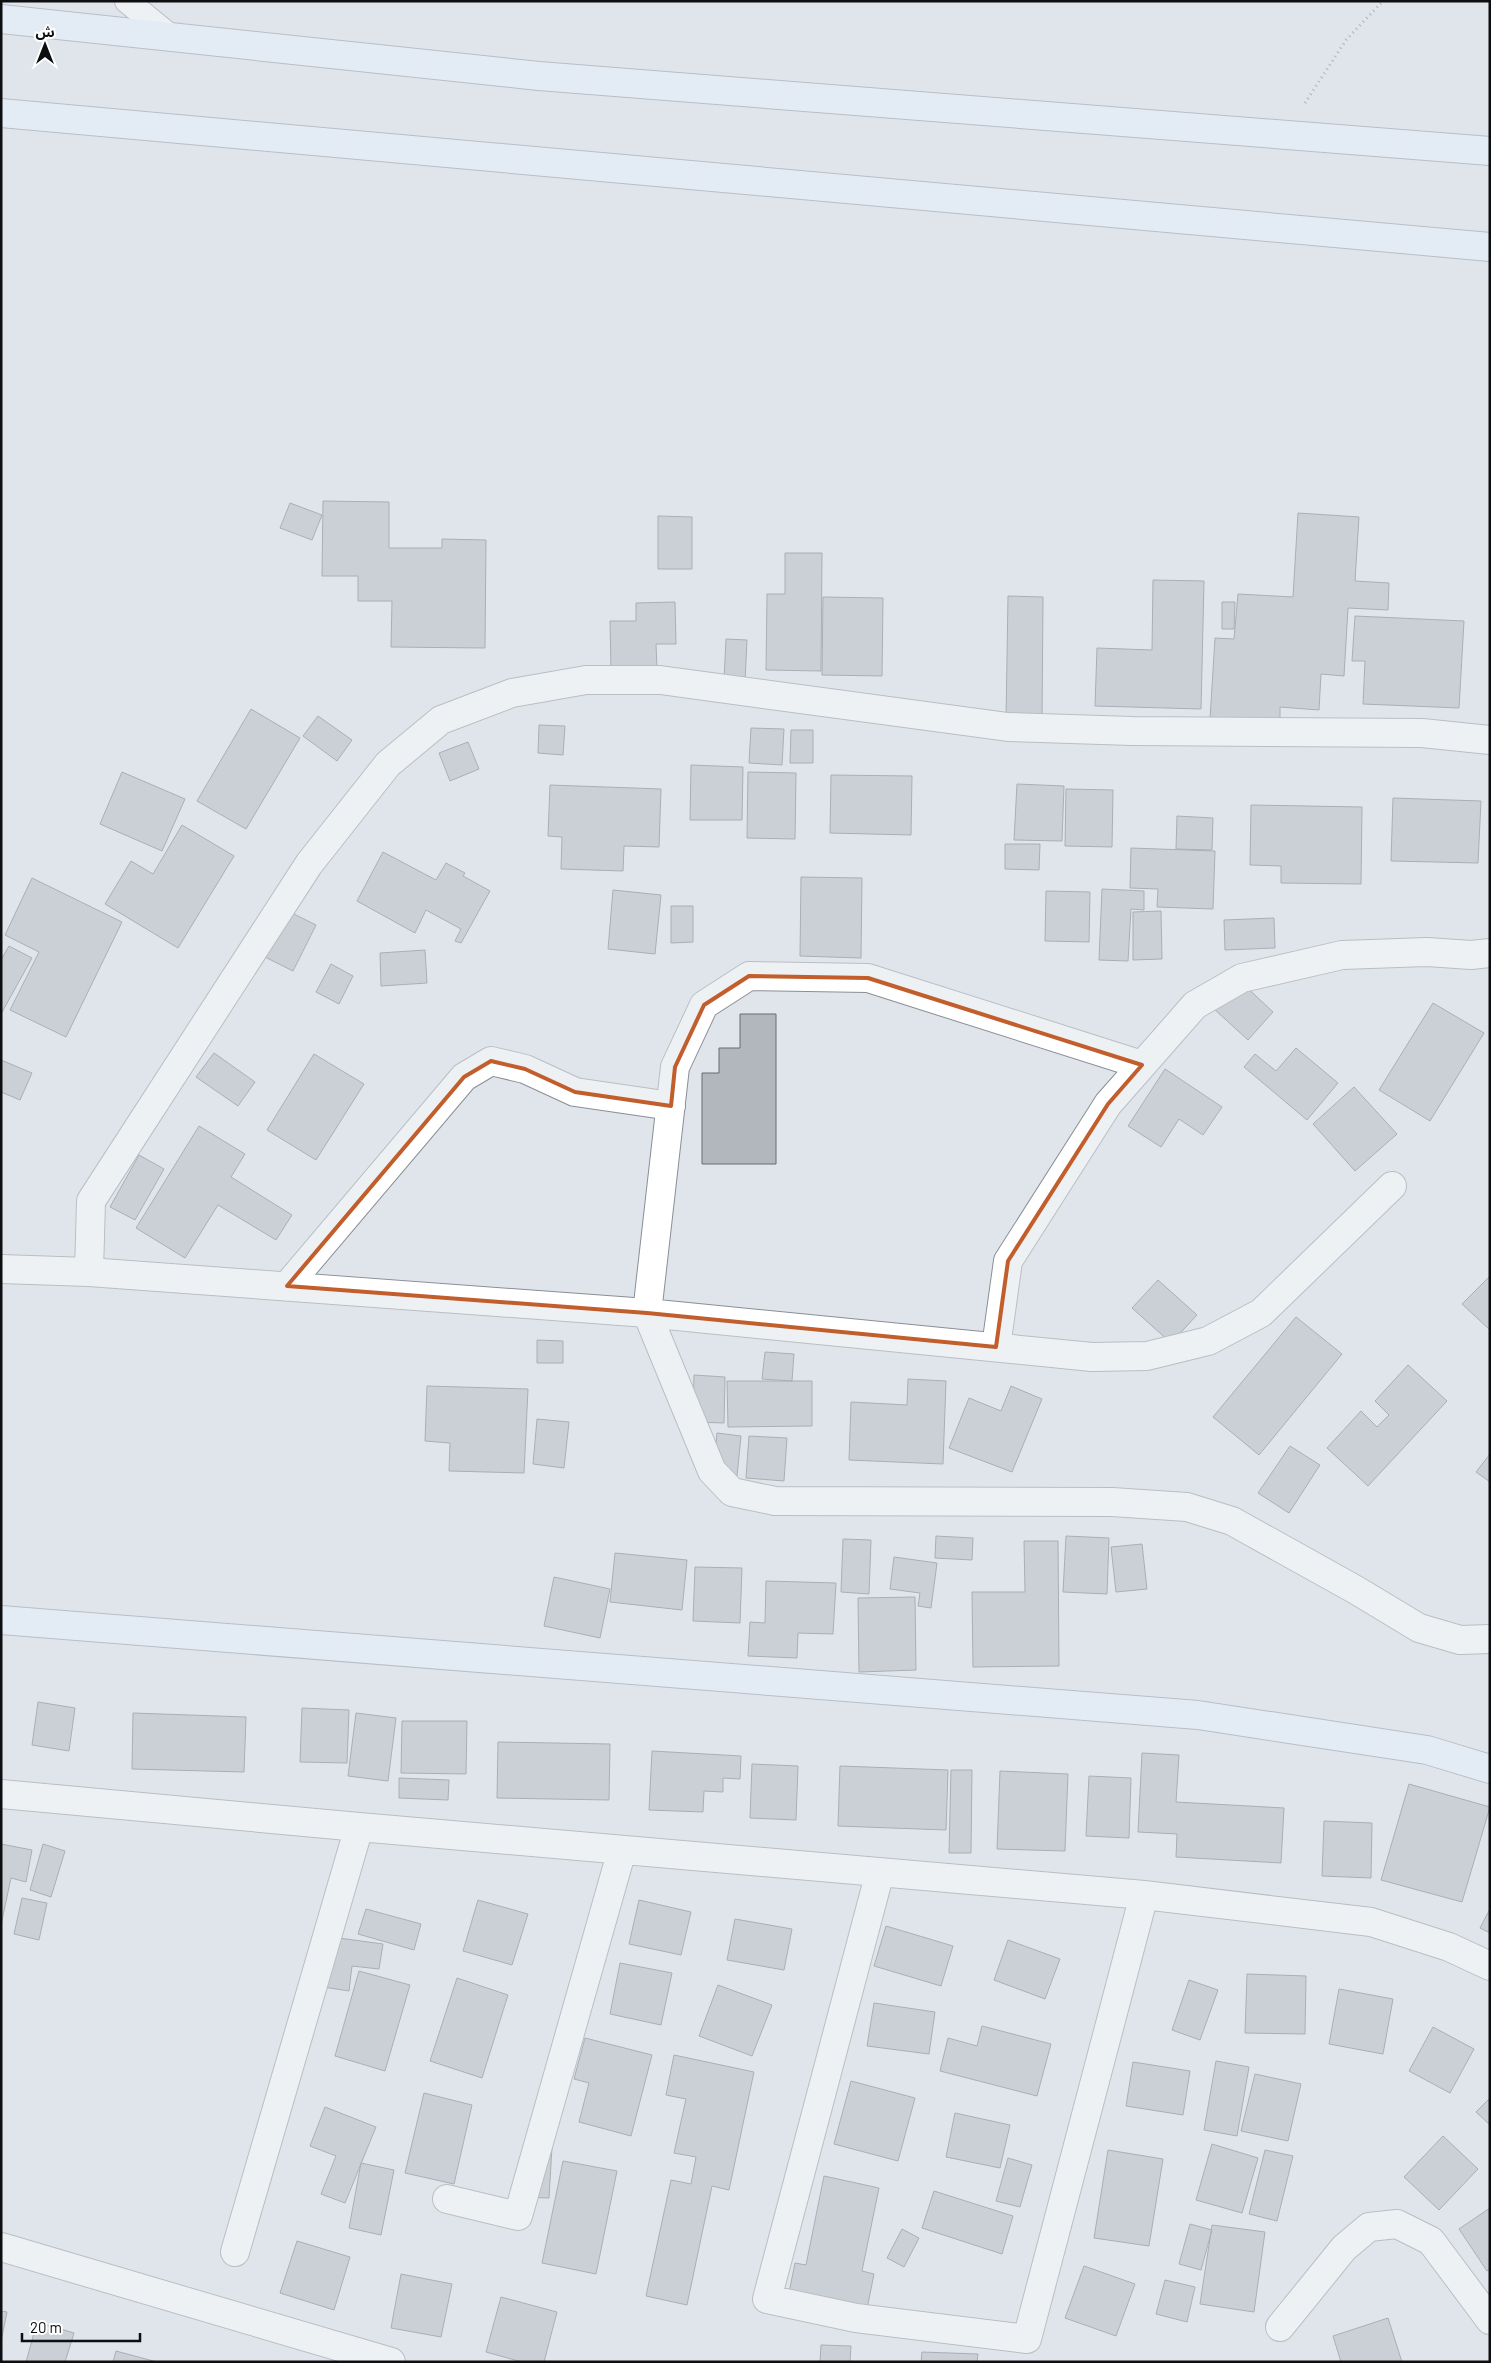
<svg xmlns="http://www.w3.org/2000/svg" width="1491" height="2363" font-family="Barlow,'Noto Sans Arabic',sans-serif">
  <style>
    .building { fill: #b2b7be; stroke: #676c72 }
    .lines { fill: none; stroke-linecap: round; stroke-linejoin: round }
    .lane-casing { stroke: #8a8f95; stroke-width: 26 }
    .street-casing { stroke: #8a8f95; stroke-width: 30 }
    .secondary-casing { stroke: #8a8f95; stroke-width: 30 }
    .path { stroke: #74777b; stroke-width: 3; stroke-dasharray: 1 4; stroke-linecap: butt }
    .lane { stroke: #fff; stroke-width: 24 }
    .street { stroke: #fff; stroke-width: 28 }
    .secondary { stroke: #e7f2ff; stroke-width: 28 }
    .marked { fill: none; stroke: #c25d2c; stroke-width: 4; stroke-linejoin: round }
  </style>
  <rect width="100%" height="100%" fill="#e0e5eb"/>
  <!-- building -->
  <path class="building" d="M 323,501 L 389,502 L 389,548 L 442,548 L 442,539 L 486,540 L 485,648 L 391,647 L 392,601 L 358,601 L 358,576 L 322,576 Z
    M 290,503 L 322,515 L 312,540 L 280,528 Z
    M 1298,513 L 1359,517 L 1355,581 L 1389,583 L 1388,610 L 1348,608 L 1344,676 L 1321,674 L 1319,710 L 1280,707 L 1280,723 L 1210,719 L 1215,638 L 1234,639 L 1238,594 L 1293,597 Z
    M 658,516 L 692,517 L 692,569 L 658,569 Z
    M 785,553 L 822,553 L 821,671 L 766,670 L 767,594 L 785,594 Z
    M 1153,580 L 1204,581 L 1201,709 L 1095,706 L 1097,648 L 1152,650 Z
    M 1008,596 L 1043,597 L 1042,721 L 1006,721 Z
    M 823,597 L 883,598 L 882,676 L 822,675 Z
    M 675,602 L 676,644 L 656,644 L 657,668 L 611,670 L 610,621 L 636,621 L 636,603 Z
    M 1222,602 L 1235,602 L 1234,629 L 1222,629 Z
    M 1355,616 L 1464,621 L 1459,708 L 1363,704 L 1365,661 L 1352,661 Z
    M 726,639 L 747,640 L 745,682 L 724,680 Z
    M 251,709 L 300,738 L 246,829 L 197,801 Z
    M 318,716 L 352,740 L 337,761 L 303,736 Z
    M 539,725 L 565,726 L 563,755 L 538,753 Z
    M 751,728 L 784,729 L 782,765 L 749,763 Z
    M 791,730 L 813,730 L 813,763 L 790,763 Z
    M 468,742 L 479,769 L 450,781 L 439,753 Z
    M 691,765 L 743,767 L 742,820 L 690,820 Z
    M 122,772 L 185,799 L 162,851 L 100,824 Z
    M 748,772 L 796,773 L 795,839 L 747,838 Z
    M 831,775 L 912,776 L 911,835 L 830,833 Z
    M 1017,784 L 1064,786 L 1062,841 L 1014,840 Z
    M 550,785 L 661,789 L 659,847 L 624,846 L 623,871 L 561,869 L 562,837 L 548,836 Z
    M 1066,789 L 1113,790 L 1112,847 L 1065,846 Z
    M 1393,798 L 1481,801 L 1478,863 L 1391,861 Z
    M 1251,805 L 1362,807 L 1361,884 L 1281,883 L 1281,866 L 1250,865 Z
    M 1177,816 L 1213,818 L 1212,850 L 1176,849 Z
    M 182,825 L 234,856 L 178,948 L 105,904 L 131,861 L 153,874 Z
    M 1005,844 L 1040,844 L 1039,870 L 1005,869 Z
    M 1131,848 L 1215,851 L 1213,909 L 1157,907 L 1158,889 L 1130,888 Z
    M 383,852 L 436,880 L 446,863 L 465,873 L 463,876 L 490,891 L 461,943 L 455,941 L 461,929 L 426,910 L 415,933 L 357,901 Z
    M 801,877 L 862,878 L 861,958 L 800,956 Z
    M 32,878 L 122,922 L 66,1037 L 10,1010 L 39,952 L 5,935 Z
    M 1102,889 L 1144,891 L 1144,910 L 1131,909 L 1128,961 L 1099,960 Z
    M 613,890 L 661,895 L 655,954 L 608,949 Z
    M 1046,891 L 1090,892 L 1089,942 L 1045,941 Z
    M 671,906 L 693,906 L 693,942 L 671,943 Z
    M 286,910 L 316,925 L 293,971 L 263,956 Z
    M 1161,911 L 1162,959 L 1133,960 L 1133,912 Z
    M 1274,918 L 1275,948 L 1225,950 L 1224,920 Z
    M 9,946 L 32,958 L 1,1014 L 1,960 Z
    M 425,950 L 427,983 L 381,986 L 380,953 Z
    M 331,964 L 353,976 L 339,1004 L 316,992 Z
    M 1240,981 L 1273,1012 L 1248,1040 L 1214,1009 Z
    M 1433,1003 L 1484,1033 L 1430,1121 L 1379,1090 Z
    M 740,1014 L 776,1014 L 776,1164 L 702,1164 L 702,1073 L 719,1073 L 719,1048 L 740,1048 Z
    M 1296,1048 L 1338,1083 L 1307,1120 L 1244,1067 L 1255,1054 L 1276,1071 Z
    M 214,1053 L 255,1082 L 238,1106 L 196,1077 Z
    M 314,1054 L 364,1084 L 316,1160 L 267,1130 Z
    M 1,1060 L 32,1073 L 20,1100 L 1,1092 Z
    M 1165,1069 L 1222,1107 L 1203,1135 L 1179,1119 L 1161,1147 L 1128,1126 Z
    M 1354,1087 L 1397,1134 L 1355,1171 L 1313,1124 Z
    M 199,1126 L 245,1154 L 231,1177 L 292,1215 L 276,1240 L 218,1205 L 185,1258 L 136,1228 Z
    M 139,1155 L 164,1169 L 135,1220 L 110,1207 Z
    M 1490,1276 L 1490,1330 L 1462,1304 Z
    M 1158,1280 L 1197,1315 L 1171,1343 L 1132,1308 Z
    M 1296,1317 L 1342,1354 L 1259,1455 L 1213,1417 Z
    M 537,1340 L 563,1341 L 563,1363 L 537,1363 Z
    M 765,1352 L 794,1354 L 792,1381 L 762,1379 Z
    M 1408,1365 L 1447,1401 L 1368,1486 L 1327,1448 L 1361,1411 L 1377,1427 L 1389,1415 L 1375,1401 Z
    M 694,1375 L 725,1377 L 724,1423 L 693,1422 Z
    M 908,1379 L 946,1381 L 943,1464 L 849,1460 L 851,1402 L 907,1405 Z
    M 727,1381 L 812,1381 L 812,1426 L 728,1427 Z
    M 427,1386 L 528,1389 L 524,1473 L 449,1471 L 450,1443 L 425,1441 Z
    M 1011,1386 L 1042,1399 L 1012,1472 L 949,1448 L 969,1398 L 1001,1411 Z
    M 537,1419 L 569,1422 L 564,1468 L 533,1464 Z
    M 717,1433 L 741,1436 L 736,1486 L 712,1483 Z
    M 749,1436 L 787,1438 L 784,1481 L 746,1478 Z
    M 1290,1446 L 1320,1465 L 1289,1513 L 1258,1493 Z
    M 1490,1454 L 1490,1482 L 1476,1472 Z
    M 936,1536 L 973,1538 L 972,1560 L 935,1558 Z
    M 1066,1536 L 1109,1538 L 1107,1594 L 1063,1592 Z
    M 843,1539 L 871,1540 L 869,1594 L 841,1592 Z
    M 1024,1541 L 1058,1541 L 1059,1666 L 973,1667 L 972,1592 L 1025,1592 Z
    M 1142,1544 L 1147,1589 L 1116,1592 L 1111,1547 Z
    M 615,1553 L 687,1560 L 682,1610 L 610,1602 Z
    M 894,1557 L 937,1563 L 931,1608 L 918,1606 L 920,1593 L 890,1589 Z
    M 695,1567 L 742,1568 L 740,1623 L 693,1621 Z
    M 554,1577 L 610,1589 L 600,1638 L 544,1626 Z
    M 766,1581 L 836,1583 L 833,1634 L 798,1633 L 797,1658 L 748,1656 L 750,1622 L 765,1623 Z
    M 915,1597 L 916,1670 L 859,1672 L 858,1598 Z
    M 38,1702 L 75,1708 L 69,1751 L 32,1745 Z
    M 302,1708 L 349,1710 L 347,1763 L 300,1762 Z
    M 133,1713 L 246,1717 L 244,1772 L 132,1769 Z
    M 356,1713 L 396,1718 L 388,1781 L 348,1776 Z
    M 402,1721 L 467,1721 L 466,1774 L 401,1773 Z
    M 498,1742 L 610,1744 L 609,1800 L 497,1798 Z
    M 652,1751 L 741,1756 L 740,1779 L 723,1778 L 723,1792 L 704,1791 L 703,1812 L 649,1810 Z
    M 1142,1753 L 1179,1755 L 1176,1802 L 1284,1808 L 1281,1863 L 1176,1857 L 1177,1834 L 1138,1832 Z
    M 752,1764 L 798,1766 L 796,1820 L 750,1818 Z
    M 840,1766 L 948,1770 L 946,1830 L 838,1826 Z
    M 951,1770 L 972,1770 L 971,1853 L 949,1853 Z
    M 1000,1771 L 1068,1774 L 1065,1851 L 997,1849 Z
    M 1089,1776 L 1131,1778 L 1129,1838 L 1086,1836 Z
    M 399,1778 L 449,1780 L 448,1800 L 399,1798 Z
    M 1409,1784 L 1490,1807 L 1462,1902 L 1381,1880 Z
    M 1324,1821 L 1372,1823 L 1371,1878 L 1322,1876 Z
    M 1,1844 L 32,1850 L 26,1882 L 11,1878 L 1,1925 Z
    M 43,1844 L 65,1851 L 51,1897 L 30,1890 Z
    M 22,1898 L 47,1903 L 39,1940 L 14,1934 Z
    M 478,1900 L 528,1914 L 512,1965 L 463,1951 Z
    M 639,1900 L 691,1912 L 681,1955 L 629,1944 Z
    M 366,1909 L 421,1924 L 414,1950 L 358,1934 Z
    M 1490,1909 L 1490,1933 L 1480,1928 Z
    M 735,1919 L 792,1929 L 784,1970 L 727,1960 Z
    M 886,1926 L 953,1946 L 941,1986 L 874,1966 Z
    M 324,1936 L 383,1944 L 379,1969 L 352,1966 L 349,1991 L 317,1986 Z
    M 1008,1940 L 1060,1959 L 1045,1999 L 994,1980 Z
    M 620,1963 L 672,1973 L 661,2025 L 610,2014 Z
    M 359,1971 L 410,1985 L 385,2071 L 335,2056 Z
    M 1247,1974 L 1306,1976 L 1305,2034 L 1245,2033 Z
    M 457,1978 L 508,1995 L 482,2078 L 430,2061 Z
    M 1189,1980 L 1218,1990 L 1200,2040 L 1172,2030 Z
    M 718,1985 L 772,2005 L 752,2056 L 699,2036 Z
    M 1339,1989 L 1393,1999 L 1383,2054 L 1329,2044 Z
    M 874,2003 L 935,2012 L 929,2054 L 867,2046 Z
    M 982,2026 L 1051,2044 L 1037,2096 L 940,2071 L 948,2038 L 977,2046 Z
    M 1433,2027 L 1474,2049 L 1450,2093 L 1409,2071 Z
    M 585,2038 L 652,2055 L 631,2136 L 579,2122 L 589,2083 L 574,2079 Z
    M 674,2055 L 754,2072 L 729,2190 L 712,2186 L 687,2305 L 646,2296 L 671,2180 L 691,2184 L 696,2157 L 674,2153 L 686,2099 L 666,2095 Z
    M 1216,2061 L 1249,2067 L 1237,2136 L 1204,2130 Z
    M 1133,2062 L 1190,2071 L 1183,2115 L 1126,2106 Z
    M 1255,2074 L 1301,2084 L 1288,2141 L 1241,2131 Z
    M 851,2081 L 915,2098 L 898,2161 L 834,2144 Z
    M 424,2093 L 472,2105 L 454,2184 L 405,2173 Z
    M 1490,2098 L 1490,2125 L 1476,2112 Z
    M 325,2107 L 376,2127 L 345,2203 L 321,2194 L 336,2156 L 310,2146 Z
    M 955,2113 L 1010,2125 L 1000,2168 L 946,2157 Z
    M 1443,2136 L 1478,2169 L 1439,2210 L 1404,2177 Z
    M 1212,2144 L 1258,2158 L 1242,2213 L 1196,2200 Z
    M 540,2146 L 552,2147 L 549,2198 L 519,2197 Z
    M 1108,2150 L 1163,2159 L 1149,2246 L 1094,2238 Z
    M 1265,2150 L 1293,2156 L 1277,2221 L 1249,2214 Z
    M 1008,2158 L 1032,2165 L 1020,2207 L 996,2201 Z
    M 563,2161 L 617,2171 L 596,2274 L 542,2263 Z
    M 361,2163 L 394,2170 L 381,2235 L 349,2228 Z
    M 824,2176 L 879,2188 L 862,2271 L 874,2274 L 867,2309 L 789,2293 L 795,2263 L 806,2265 Z
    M 934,2191 L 1013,2216 L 1002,2254 L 922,2228 Z
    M 1490,2208 L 1490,2269 L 1487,2271 L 1459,2229 Z
    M 1190,2224 L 1212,2230 L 1201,2270 L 1179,2264 Z
    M 1212,2225 L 1265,2232 L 1254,2312 L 1200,2304 Z
    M 902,2229 L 919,2238 L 904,2267 L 887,2258 Z
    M 297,2241 L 350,2257 L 334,2310 L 280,2293 Z
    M 1084,2266 L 1135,2284 L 1116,2336 L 1065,2318 Z
    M 401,2274 L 452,2284 L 441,2337 L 391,2328 Z
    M 1165,2280 L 1195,2287 L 1187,2322 L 1156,2314 Z
    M 501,2297 L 557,2312 L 544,2362 L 522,2362 L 486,2352 Z
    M 1,2311 L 7,2312 L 1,2341 Z
    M 1388,2318 L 1402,2362 L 1341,2362 L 1333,2336 Z
    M 37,2322 L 74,2333 L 65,2362 L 26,2362 Z
    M 821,2345 L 851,2346 L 850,2362 L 820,2362 Z
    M 116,2351 L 157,2362 L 113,2362 Z
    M 922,2352 L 978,2354 L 977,2362 L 921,2362 Z"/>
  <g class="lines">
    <!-- lane casing -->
    <g class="lane-casing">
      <path id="lane" d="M 127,1 L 171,37"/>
    </g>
    <!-- street casing -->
    <g class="street-casing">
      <path id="street" d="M 1142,1065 L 868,978 L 749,976 L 704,1005 L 675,1067 L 647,1313 L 712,1471 L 732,1492 L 775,1501 L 1112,1502 L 1187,1507 L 1232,1521 L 1356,1590 L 1419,1628 L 1460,1640 L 1490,1639
        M 1,1269 L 89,1272 L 647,1313 L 1092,1357 L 1147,1356 L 1208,1341 L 1261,1313 L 1392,1186
        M 89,1272 L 91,1201 L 309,864 L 388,764 L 441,720 L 512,693 L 586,680 L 660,680 L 1008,727 L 1132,731 L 1422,733 L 1490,740
        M 287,1286 L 464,1077 L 491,1061 L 525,1069 L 575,1092 L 671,1106
        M 996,1347 L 1008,1261 L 1108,1104 L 1195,1005 L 1242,978 L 1342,955 L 1427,952 L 1471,955 L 1490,953
        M 1,1794 L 359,1827 L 1144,1895 L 1371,1922 L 1449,1947 L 1490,1966
        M 880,1872 L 767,2299 L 856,2318 L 1027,2339 L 1144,1895
        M 447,2199 L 518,2216 L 622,1850
        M 1,2247 L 391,2362
        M 235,2252 L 359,1827
        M 1280,2327 L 1344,2248 L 1369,2227 L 1397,2224 L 1431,2241 L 1490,2320"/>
    </g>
    <!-- secondary casing -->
    <g class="secondary-casing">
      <path id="secondary" d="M 1,19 L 539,76 L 1490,151
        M 1,113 L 1490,247
        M 1,1620 L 1198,1715 L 1427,1750 L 1490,1769"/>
    </g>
    <!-- path -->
    <path class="path" d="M 1305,103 L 1346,40 L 1383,1"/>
    <!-- lane -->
    <use href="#lane" class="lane"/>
    <!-- street -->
    <use href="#street" class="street"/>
    <!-- secondary -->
    <use href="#secondary" class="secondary"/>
  </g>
  <!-- marked area -->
  <path d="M0 0H1491V2363H0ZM 749,976 L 868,978 L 1142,1065 L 1108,1104 L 1008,1261 L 996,1347 L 647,1313 L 287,1286 L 464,1077 L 491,1061 L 525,1069 L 575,1092 L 671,1106 L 675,1067 L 704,1005 Z" fill="#e0e5eb" fill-opacity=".55" fill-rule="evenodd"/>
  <path class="marked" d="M 749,976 L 868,978 L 1142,1065 L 1108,1104 L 1008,1261 L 996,1347 L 647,1313 L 287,1286 L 464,1077 L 491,1061 L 525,1069 L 575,1092 L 671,1106 L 675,1067 L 704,1005 Z"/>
  <!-- border -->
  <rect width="1491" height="2363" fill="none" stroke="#0c0e10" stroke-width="5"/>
  <!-- north arrow -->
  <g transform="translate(45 45)" stroke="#ffffff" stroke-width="4" paint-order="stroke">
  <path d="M0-4L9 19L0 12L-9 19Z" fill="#0c0e10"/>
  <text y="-8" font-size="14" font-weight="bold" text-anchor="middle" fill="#0c0e10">ش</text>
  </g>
  <!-- scale -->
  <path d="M22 2333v8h118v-8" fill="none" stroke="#0c0e10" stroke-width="2.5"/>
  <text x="30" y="2333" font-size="15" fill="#0c0e10" stroke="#ffffff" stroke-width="4" paint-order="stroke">20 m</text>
</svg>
